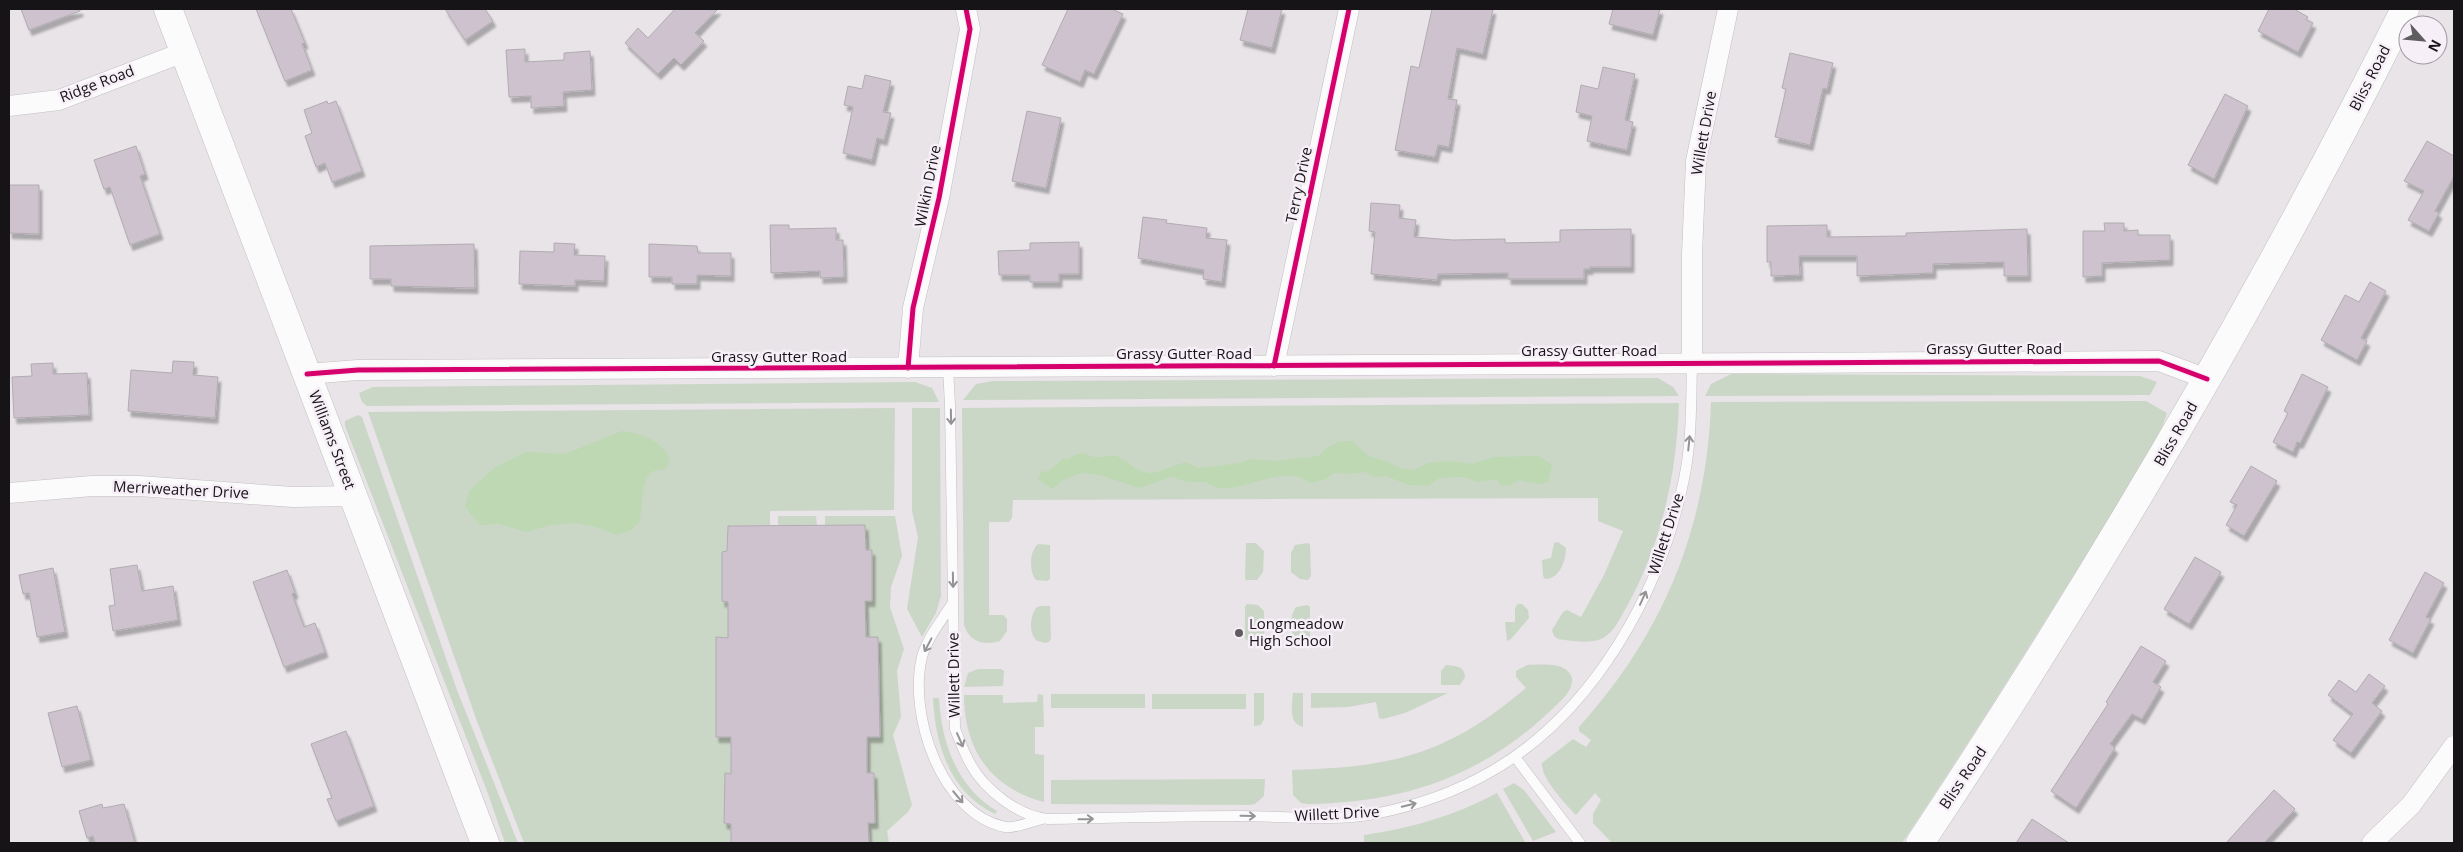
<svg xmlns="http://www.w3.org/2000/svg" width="2463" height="852" font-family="'Open Sans',sans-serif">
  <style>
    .green { fill: #cbd7c6 }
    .water { fill: #bdd8b3 }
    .building { fill: #cec2ce; stroke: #b0acb0; filter: url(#shadow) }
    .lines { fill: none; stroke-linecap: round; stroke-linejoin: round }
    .lane-casing { stroke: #c2bfc2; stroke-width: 11 }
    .street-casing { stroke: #c2bfc2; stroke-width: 21 }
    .secondary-casing { stroke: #c2bfc2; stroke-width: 29 }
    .lane { stroke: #fcfbfc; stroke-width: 10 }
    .street { stroke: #fcfbfc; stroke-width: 20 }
    .secondary { stroke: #fcfbfc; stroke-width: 28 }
    .cycleway-casing { stroke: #f7eff7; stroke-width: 8 }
    .cycleway { stroke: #d6006c; stroke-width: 5 }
    .oneway { stroke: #959395 }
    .poi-dot { fill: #605d60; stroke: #f7eff7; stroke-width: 2 }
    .labels { text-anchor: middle; stroke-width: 5; stroke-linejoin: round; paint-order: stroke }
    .street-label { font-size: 15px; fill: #171417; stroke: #f7eff7 }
    .poi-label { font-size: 15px; fill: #171417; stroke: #f7eff7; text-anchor: start }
  </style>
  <defs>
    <filter id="shadow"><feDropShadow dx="3" dy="5.5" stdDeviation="1" flood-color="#0004"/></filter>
  </defs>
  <rect width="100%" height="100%" fill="#e8e4e8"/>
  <!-- green -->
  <path class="green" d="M 1731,374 L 2140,376 L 2157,382 L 2150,395 L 1705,396 L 1711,384 Z
    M 1658,378 L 1673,387 L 1679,396 L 963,400 L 976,384 L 993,381 Z
    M 915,382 L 932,388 L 939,402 L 367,406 L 362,402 L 359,393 L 373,387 Z
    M 2146,401 L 2167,413 C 2152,461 2112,514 2085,557 C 2025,653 1965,749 1902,843 L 1612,843 L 1593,823 L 1593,814 L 1601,800 L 1595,793 L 1576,815 C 1566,805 1540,777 1542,763 L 1573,739 L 1586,747 L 1591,740 L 1579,731 L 1579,727 C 1663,634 1707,528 1711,402 Z
    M 1679,403 C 1677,474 1661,546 1626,608 C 1620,618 1615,630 1606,636 C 1595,645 1571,641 1558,639 L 1554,636 L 1552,630 L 1563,612 L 1567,610 L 1581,617 L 1604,575 L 1623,531 L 1598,521 L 1598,498 L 1013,500 L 1012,518 L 1009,522 L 989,522 L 989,615 L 1003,615 L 1007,619 L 1007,631 L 1000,641 C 984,646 969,642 964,625 L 962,408 Z
    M 895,408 L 894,510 L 770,511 L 770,525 L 728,526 L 727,551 L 722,552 L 722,601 L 728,602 L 728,638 L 717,637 L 716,737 L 731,737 L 731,774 L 725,774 L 724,823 L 731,824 L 731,843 L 524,843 L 478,724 L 368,412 Z
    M 912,408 L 940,408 L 941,596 L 936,613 L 922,637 L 907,609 L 918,537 L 912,511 Z
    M 358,415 L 362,417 L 457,690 L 518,843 L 505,843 L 487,791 L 345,426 L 345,421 Z
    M 778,516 L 816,516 L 817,525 L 778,525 Z
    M 825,516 L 895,516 L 902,556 L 891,587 L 890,607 L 904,649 L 897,671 L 901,717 L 893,735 L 912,805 L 908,812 L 887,831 L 889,843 L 869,843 L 868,823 L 875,823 L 874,773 L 867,773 L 867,737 L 880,737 L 878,637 L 866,637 L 865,601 L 872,601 L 872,550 L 866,550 L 865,525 L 825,525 Z
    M 1558,542 L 1566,548 C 1566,560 1560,579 1545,579 L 1543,576 L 1542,560 L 1551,558 L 1554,543 Z
    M 1246,543 L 1256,543 L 1264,551 L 1263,572 L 1257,580 L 1246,580 L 1245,578 Z
    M 1308,543 L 1310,545 L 1311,576 L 1308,580 L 1300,579 L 1291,572 L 1291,553 L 1295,545 Z
    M 1038,544 L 1050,545 L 1050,579 L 1047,581 L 1036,580 C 1029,571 1029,552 1038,544 Z
    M 1247,604 L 1258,605 L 1264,611 L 1264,634 L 1256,642 L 1248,641 L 1245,638 L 1245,607 Z
    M 1518,604 L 1522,604 L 1528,610 L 1529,618 L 1511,639 L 1507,641 L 1505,622 L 1515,622 L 1515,608 Z
    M 1308,605 L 1310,607 L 1310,639 L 1308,642 L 1295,639 C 1290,630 1290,614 1296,607 Z
    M 1041,606 L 1050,606 L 1051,637 L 1050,641 L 1046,643 L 1037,641 C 1028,633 1030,615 1037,607 Z
    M 1446,665 C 1455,666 1465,666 1465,677 L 1460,685 L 1441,685 L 1441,671 Z
    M 1527,665 C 1541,665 1567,661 1572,678 C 1574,692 1556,705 1547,714 C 1478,778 1400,803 1307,804 L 1301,803 L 1293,795 L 1292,770 C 1393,767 1447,755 1526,688 L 1516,677 L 1516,671 Z
    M 978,669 L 1001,669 L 1004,671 L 1003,686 L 964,687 L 968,673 Z
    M 1254,693 L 1264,693 L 1264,719 L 1261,725 L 1254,726 Z
    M 1293,693 L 1303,693 L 1303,727 C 1288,723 1292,706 1293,693 Z
    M 1311,693 L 1448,693 L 1405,713 L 1383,719 L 1379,718 L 1376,702 L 1348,707 L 1311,708 Z
    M 1038,694 L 1043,695 L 1044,727 L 1035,727 L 1035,754 L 1044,755 L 1044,802 C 991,788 964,750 964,695 L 1003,695 L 1003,703 L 1037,702 Z
    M 1051,694 L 1145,694 L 1145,708 L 1051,708 Z
    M 1152,694 L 1246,694 L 1246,709 L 1152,709 Z
    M 933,698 L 939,698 C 941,741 957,788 997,811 L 995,814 C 950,793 935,744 933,698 Z
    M 1265,779 L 1264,796 L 1255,804 L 1250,805 L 1051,804 L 1051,780 Z
    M 1514,783 L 1524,790 L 1556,832 L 1533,841 L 1503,789 Z
    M 1497,793 L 1525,842 L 1364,843 L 1364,835 C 1411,828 1455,816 1497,793 Z"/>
  <!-- water -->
  <path class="water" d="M 622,431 C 641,433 665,441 670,462 L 665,469 C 661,470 658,470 654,471 C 640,476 643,512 639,523 L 631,530 L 617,535 L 596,527 L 573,523 L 551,525 L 526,532 L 499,524 L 480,525 L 465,507 L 469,491 L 494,468 L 526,452 L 565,454 Z
    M 1339,441 L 1352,441 L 1369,456 L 1388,462 L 1400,468 L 1415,470 L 1427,463 L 1451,461 L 1472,464 L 1494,457 L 1539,456 L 1552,465 L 1548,482 L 1538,484 L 1518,480 L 1510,486 L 1501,485 L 1497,479 L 1477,482 L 1464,477 L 1439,478 L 1429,486 L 1409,485 L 1386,476 L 1375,477 L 1364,472 L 1349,474 L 1334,473 L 1326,479 L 1311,483 C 1278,459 1232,504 1206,482 L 1188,482 L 1171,477 L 1139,488 L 1100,475 L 1081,473 L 1063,480 L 1052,489 L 1038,479 L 1041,472 L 1048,471 L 1064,458 L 1067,460 C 1087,446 1085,458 1099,457 C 1106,457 1113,454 1119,457 C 1132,463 1133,471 1149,473 C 1156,474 1176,464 1186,462 L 1199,468 L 1240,463 L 1251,459 L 1275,461 L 1319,456 L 1325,449 Z"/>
  <!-- building -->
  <path class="building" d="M 21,9 L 80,9 L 80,11 L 29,30 Z
    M 256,9 L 291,9 L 305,43 L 302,44 L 312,70 L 285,81 Z
    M 445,9 L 485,9 L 493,21 L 465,40 Z
    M 675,9 L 718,9 L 695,33 L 704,41 L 681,65 L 674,58 L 658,74 L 625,43 L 638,28 L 648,38 Z
    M 1068,9 L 1112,9 L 1123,14 L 1094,74 L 1085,70 L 1080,82 L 1042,65 Z
    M 1248,9 L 1282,9 L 1272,48 L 1240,40 Z
    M 1432,9 L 1493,9 L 1483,54 L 1457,48 L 1448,99 L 1457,100 L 1449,147 L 1438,145 L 1435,157 L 1395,150 L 1411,66 L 1419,68 Z
    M 1613,9 L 1660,9 L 1653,35 L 1609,24 Z
    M 2269,9 L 2294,9 L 2308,17 L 2306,20 L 2313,23 L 2298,52 L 2258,31 Z
    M 525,49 L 525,62 L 564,60 L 564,53 L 590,51 L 592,90 L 563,92 L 564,106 L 531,108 L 531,96 L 509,97 L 506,50 Z
    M 1790,53 L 1833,63 L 1827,89 L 1823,88 L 1810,145 L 1775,137 L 1786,89 L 1782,88 Z
    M 1603,67 L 1635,74 L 1625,120 L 1633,122 L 1627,150 L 1587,141 L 1592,116 L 1576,112 L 1581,85 L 1598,89 Z
    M 865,75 L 891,81 L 883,112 L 891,113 L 884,140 L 877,138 L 872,160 L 843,153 L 853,107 L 844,105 L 848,86 L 862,89 Z
    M 2225,94 L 2248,106 L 2214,179 L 2188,165 Z
    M 327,101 L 328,104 L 336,101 L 362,171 L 332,182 L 325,163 L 316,167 L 305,136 L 312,133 L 304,110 Z
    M 1027,111 L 1061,118 L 1046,188 L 1012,181 Z
    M 2427,141 L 2454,156 L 2454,176 L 2435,211 L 2439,213 L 2429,231 L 2408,220 L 2424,191 L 2404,181 Z
    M 136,146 L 145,174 L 140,176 L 160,234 L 130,245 L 110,187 L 104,189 L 94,160 Z
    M 9,185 L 39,185 L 39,234 L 9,233 Z
    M 1371,203 L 1400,205 L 1399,218 L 1416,220 L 1414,237 L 1453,240 L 1505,239 L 1505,243 L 1560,242 L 1560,230 L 1631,229 L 1631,267 L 1590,267 L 1590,269 L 1584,269 L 1584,279 L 1508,279 L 1508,273 L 1438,274 L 1437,280 L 1371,274 L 1375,232 L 1369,231 Z
    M 1143,217 L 1167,220 L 1166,223 L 1207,228 L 1206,238 L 1227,240 L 1222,282 L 1203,279 L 1204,270 L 1138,258 Z
    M 2104,223 L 2124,223 L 2124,231 L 2138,230 L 2138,235 L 2170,235 L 2170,260 L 2102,263 L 2102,276 L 2083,277 L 2083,231 L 2105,231 Z
    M 770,225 L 789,225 L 789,229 L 836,228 L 836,240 L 843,240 L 844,277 L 820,278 L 820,271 L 771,273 Z
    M 1827,225 L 1827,237 L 1906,236 L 1906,233 L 2027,229 L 2028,276 L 2004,276 L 2004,262 L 1933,264 L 1933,273 L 1857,276 L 1857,256 L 1799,256 L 1800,275 L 1771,276 L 1771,262 L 1767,262 L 1767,226 Z
    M 1079,242 L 1079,274 L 1059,274 L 1059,282 L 1030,282 L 1030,275 L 999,275 L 998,251 L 1030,250 L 1030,243 Z
    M 554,243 L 575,244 L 574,255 L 605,256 L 604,281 L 575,280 L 575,286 L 519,284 L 520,251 L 554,252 Z
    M 474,244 L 475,288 L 391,286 L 391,279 L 370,279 L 370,246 Z
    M 649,244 L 697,246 L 698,253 L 731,253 L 731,276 L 697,275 L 697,284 L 672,284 L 672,277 L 649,277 Z
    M 2370,282 L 2386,291 L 2361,338 L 2367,341 L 2357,360 L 2321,340 L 2345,295 L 2359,302 Z
    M 173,361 L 194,362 L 193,375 L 218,377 L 215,418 L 128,411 L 131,370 L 172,373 Z
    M 53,363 L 53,374 L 87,373 L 89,415 L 14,418 L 12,377 L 32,376 L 31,364 Z
    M 2302,374 L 2328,387 L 2300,443 L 2297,442 L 2293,452 L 2273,442 L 2288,413 L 2284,411 Z
    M 2251,466 L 2277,481 L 2244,536 L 2226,525 L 2237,505 L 2230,502 Z
    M 865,525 L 866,550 L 872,550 L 872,601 L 865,601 L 866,637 L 878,637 L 880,737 L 867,737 L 867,773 L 874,773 L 875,823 L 868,823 L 869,843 L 731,843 L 731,824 L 724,823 L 725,773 L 731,774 L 731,737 L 716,737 L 716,637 L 728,638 L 728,602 L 722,601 L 722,552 L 727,551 L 728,526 Z
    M 2195,557 L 2221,572 L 2189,624 L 2164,609 Z
    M 137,565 L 142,591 L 173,586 L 178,620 L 113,631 L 109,606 L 115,605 L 110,569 Z
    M 53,568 L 65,632 L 37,637 L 29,593 L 23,594 L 19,575 Z
    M 287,570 L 295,593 L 292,594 L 304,627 L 315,623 L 325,652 L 284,667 L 253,582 Z
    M 2425,572 L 2444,583 L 2426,617 L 2431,619 L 2413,653 L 2389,640 Z
    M 2141,646 L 2166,661 L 2153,682 L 2161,687 L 2142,719 L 2132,714 L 2110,744 L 2115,748 L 2076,808 L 2051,791 L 2108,704 L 2106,702 Z
    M 2369,674 L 2385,686 L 2372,703 L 2382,711 L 2351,753 L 2333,740 L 2353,714 L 2328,695 L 2339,680 L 2356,692 Z
    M 77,706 L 91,760 L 62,767 L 48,713 Z
    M 346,731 L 374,806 L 336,821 L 327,799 L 332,798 L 311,744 Z
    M 2274,790 L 2295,809 L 2264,843 L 2226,843 Z
    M 102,804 L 103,808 L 124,804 L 135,843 L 95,843 L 93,836 L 87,838 L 79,811 Z
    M 2032,819 L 2069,843 L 2016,843 Z"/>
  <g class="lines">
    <!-- lane casing -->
    <g class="lane-casing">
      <path id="lane" d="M 948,368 L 950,405 L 955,729 C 960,741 964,753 971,765 C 985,790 1018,816 1048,819 C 1111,818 1175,816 1239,816 C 1283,816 1331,822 1374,814 C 1415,806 1456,792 1492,771 C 1594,712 1661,592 1684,479 C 1692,441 1691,401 1692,363
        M 952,604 C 942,620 927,638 922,657 C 908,714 941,814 1005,827 C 1015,829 1031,821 1042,819
        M 1515,757 L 1580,843"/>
    </g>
    <!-- street casing -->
    <g class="street-casing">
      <path id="street" d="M 9,106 L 59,100 L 184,52
        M 1692,363 L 1692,254 L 1696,161 L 1728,9
        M 1274,366 L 1349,9
        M 908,368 L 913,308 L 939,198 L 970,29 L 966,9
        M 307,374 L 358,370 L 2159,361 L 2207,379
        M 9,493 L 92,486 L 139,486 L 293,497 L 353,496
        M 2372,843 L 2411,805 L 2454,746"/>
    </g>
    <!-- secondary casing -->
    <g class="secondary-casing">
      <path id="secondary" d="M 168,9 L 485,843
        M 1920,843 C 2098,575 2261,297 2405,9"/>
    </g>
    <!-- lane -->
    <use href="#lane" class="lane"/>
    <!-- street -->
    <use href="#street" class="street"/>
    <!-- secondary -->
    <use href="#secondary" class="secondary"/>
    <!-- cycleway casing -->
    <g class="cycleway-casing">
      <path id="cycleway" d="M 1274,366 L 1349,9
        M 908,368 L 913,308 L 939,198 L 970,29 L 966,9
        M 307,374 L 358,370 L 2159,361 L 2207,379"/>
    </g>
    <!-- cycleway -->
    <use href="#cycleway" class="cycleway"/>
  </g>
  <!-- one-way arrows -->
  <defs><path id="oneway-shaft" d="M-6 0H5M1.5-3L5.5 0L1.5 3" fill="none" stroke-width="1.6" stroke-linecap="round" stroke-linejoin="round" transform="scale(1.25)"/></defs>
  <g class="oneway">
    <use href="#oneway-shaft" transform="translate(951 417) rotate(89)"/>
    <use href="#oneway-shaft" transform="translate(1689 443) rotate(-84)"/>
    <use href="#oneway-shaft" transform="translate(953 580) rotate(89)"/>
    <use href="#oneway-shaft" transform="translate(1643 598) rotate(-66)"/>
    <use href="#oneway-shaft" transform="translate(928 645) rotate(118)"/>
    <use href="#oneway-shaft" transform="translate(960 740) rotate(66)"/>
    <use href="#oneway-shaft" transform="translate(958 797) rotate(50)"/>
    <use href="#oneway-shaft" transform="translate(1409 805) rotate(-14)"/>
    <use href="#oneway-shaft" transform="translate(1248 816) rotate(1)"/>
    <use href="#oneway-shaft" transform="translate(1086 819) rotate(-1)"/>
  </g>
  <!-- markers -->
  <circle class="poi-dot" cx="1239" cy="633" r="5"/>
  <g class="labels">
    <!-- street labels -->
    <g class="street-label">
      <text transform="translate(2370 78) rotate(-63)" y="5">Bliss Road</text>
      <text transform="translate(97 84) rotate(-21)" y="5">Ridge Road</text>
      <text transform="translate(1704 133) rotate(-80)" y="5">Willett Drive</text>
      <text transform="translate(1299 185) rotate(-78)" y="5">Terry Drive</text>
      <text transform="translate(928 186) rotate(-79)" y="5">Wilkin Drive</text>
      <text x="1994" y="354">Grassy Gutter Road</text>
      <text x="1589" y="356">Grassy Gutter Road</text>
      <text x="1184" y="359">Grassy Gutter Road</text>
      <text x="779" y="362">Grassy Gutter Road</text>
      <text transform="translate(2176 434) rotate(-60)" y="5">Bliss Road</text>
      <text transform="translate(332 440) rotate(69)" y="5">Williams Street</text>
      <text transform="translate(181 490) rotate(3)" y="5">Merriweather Drive</text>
      <text transform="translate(1666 534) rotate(-72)" y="5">Willett Drive</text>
      <text transform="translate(954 675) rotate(-91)" y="5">Willett Drive</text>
      <text transform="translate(1963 778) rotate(-56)" y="5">Bliss Road</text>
      <text transform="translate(1337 814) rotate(-3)" y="5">Willett Drive</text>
    </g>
    <!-- poi labels -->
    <g class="poi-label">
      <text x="1249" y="629">Longmeadow<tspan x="1249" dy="17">High School</tspan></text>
    </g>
  </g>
  <!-- border -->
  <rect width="2463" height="852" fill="none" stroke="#171417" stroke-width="20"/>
  <!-- north arrow -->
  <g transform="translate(2423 40) rotate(117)"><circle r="24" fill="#f7eff7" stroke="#9d979d"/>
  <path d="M0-4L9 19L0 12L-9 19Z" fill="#605d60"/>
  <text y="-8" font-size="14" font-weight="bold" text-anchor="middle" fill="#171417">N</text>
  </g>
</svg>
